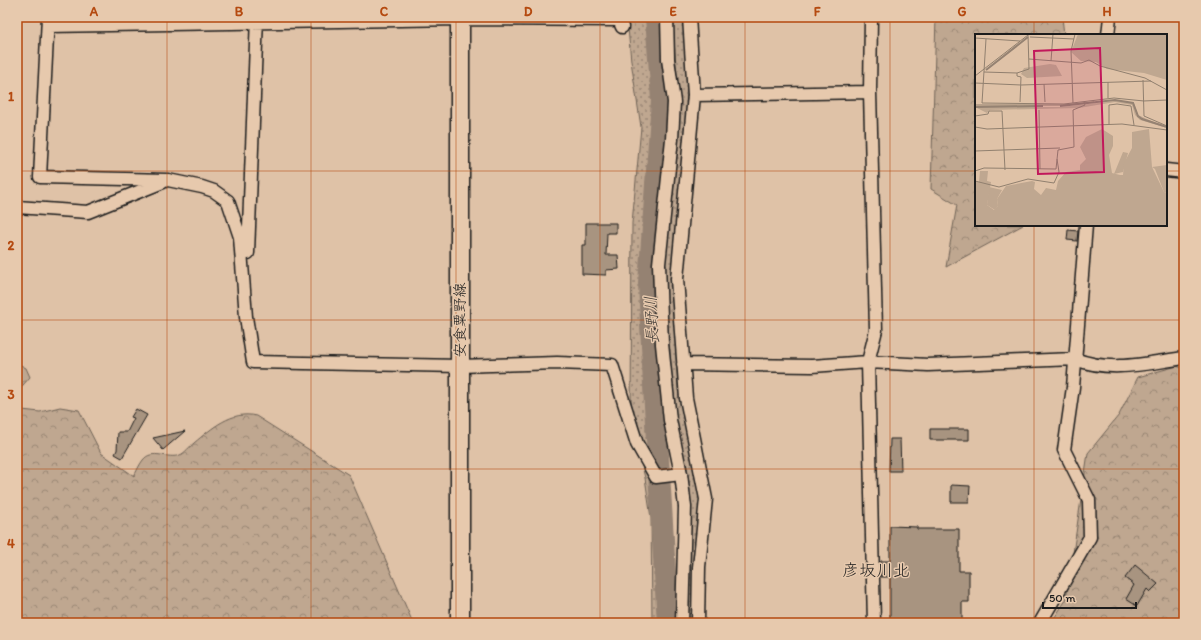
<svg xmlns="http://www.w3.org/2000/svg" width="1201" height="640" font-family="Itim,'Klee One',sans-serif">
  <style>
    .grass { fill: url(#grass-dots); stroke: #6e6256 }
    .forest { fill: url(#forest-crowns); stroke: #6e6256 }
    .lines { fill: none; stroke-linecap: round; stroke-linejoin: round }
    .river { stroke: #958272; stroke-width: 22 }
    .building { fill: #a89480; stroke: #1c1c1c }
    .street-casing { stroke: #1c1c1c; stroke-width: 15 }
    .secondary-casing { stroke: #1c1c1c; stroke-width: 21 }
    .street { stroke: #e7c9ad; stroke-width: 12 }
    .secondary { stroke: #e7c9ad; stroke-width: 18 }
    .grid { fill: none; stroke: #b54a10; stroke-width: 1; stroke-opacity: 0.55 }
    .labels { text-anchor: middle; stroke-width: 3; stroke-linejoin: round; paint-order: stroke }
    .street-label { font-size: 15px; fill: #1c1c1c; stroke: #e7c9ad }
    .water-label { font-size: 16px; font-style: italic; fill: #403b36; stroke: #e7c9ad }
    .quarter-label { font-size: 17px; fill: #1c1c1c; stroke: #e7c9ad }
    .inset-river { fill: none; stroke: #958272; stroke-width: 2 }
    .inset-road { fill: none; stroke: #91806f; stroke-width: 1 }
    .view { fill: #c2185b; fill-opacity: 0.15; stroke: #c2185b; stroke-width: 2 }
    .inset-edge { fill: none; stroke: #1c1c1c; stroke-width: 2 }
    .neatline { fill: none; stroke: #b54a10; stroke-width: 1.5 }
    .grid-label { font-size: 13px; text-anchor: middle; font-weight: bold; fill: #b54a10 }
  </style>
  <defs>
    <pattern id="grass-dots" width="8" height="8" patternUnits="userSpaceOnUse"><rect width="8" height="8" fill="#bfa790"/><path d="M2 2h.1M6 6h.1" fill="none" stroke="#9a8775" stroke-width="1.8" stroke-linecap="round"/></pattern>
    <pattern id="forest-crowns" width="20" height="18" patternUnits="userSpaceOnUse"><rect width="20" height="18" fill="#bfa790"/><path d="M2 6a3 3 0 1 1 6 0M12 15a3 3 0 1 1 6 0" fill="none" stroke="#9a8775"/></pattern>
  </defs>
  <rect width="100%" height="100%" fill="#dfc2a7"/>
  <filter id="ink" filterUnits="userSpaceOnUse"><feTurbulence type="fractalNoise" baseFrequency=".025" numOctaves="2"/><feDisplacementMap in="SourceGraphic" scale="8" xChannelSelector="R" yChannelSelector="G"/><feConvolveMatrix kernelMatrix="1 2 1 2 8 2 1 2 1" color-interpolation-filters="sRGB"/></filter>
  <g filter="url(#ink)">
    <!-- grass -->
    <path class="grass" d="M 627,17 L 650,17 L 656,98 L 647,243 L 647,316 L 650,407 L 662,465 L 669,511 L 669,623 L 652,623 L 651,518 L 645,478 L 631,422 L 632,223 L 641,127 L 631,61 Z
      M 672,17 L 687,17 L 686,150 L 671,270 L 678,390 L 692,439 L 700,495 L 692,623 L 686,623 L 689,509 L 687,466 L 677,439 L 663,265 L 679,100 Z"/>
    <!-- forest -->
    <path class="forest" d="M 936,17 L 1062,17 L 1064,35 L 976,35 L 976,225 L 1023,225 L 946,267 L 957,205 L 931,189 Z
      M 17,363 L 26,368 L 30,377 L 17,392 Z
      M 1177,366 L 1184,369 L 1184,623 L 1051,623 L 1066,600 L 1088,453 L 1119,415 L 1138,377 Z
      M 17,403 L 22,410 L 40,412 L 60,407 L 79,410 L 101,453 L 134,476 C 137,471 139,465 143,460 C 152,448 168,460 180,455 C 185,453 190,446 194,443 C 212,428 232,410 256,416 L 349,475 L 413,623 L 17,623 Z"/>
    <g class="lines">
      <!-- river -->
      <path class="river" d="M 656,17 L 662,100 L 649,283 L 655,406 L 668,623"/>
    </g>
    <!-- building -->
    <path class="building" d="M 586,223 L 616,223 L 616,233 L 607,233 L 606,255 L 618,255 L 619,269 L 606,270 L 606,275 L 582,274 L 582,245 L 586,245 Z
      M 1068,230 L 1078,231 L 1077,241 L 1067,240 Z
      M 136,409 L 147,415 L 122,458 L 115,454 L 117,450 L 118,432 L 127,432 L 134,418 L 131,417 Z
      M 930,429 L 969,429 L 969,440 L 930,440 Z
      M 185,431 L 163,450 L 153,438 Z
      M 890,439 L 900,439 L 901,471 L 889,471 Z
      M 951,485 L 970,486 L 969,502 L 951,502 Z
      M 890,526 L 917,527 L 917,529 L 959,529 L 959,571 L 969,571 L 969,602 L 962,602 L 962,623 L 890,623 L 890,577 L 881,577 L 881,561 L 890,561 Z
      M 1135,565 L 1158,584 L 1150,592 L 1147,589 L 1137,606 L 1126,599 L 1134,585 L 1125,578 Z"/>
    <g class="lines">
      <!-- street casing -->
      <g class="street-casing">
        <path id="street" d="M 48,17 L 40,177 L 168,180 L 202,187 L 214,191 L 228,201 L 240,237 L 246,317 L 253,362 L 460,366 L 557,363 L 612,365 L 637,444 L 656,477 L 681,474
          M 667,17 L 668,59 L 674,102 L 672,139 L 659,264 L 662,344 L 670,420 L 681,474 L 685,507 L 682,623
          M 689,17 L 694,95 L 677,279 L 686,398 L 706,499 L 699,567 L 698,623
          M 871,17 L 870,92 L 876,330 L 868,362 L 874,623
          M 48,26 L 460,19 L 619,20 L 622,27
          M 1108,35 L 1110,17
          M 694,95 L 870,92
          M 1166,170 L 1184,172
          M 17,207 L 88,212 L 163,182
          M 248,253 L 257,17
          M 683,364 L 812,366 L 868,362 L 928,365 L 1075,359 C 1111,373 1147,363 1184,358
          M 1040,623 L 1090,537 L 1089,500 L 1064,450 L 1073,387 L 1086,225"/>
      </g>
      <!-- secondary casing -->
      <g class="secondary-casing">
        <path id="secondary" d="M 460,17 L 460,623"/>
      </g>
      <!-- street -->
      <use href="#street" class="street"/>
      <!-- secondary -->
      <use href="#secondary" class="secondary"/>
    </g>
  </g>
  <!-- grid -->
  <path class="grid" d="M 167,17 L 167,623M 311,17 L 311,623M 456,17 L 456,623M 600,17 L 600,623M 745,17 L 745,623M 890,17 L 890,623M 1034,17 L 1034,35M 17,171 L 976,171M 1166,171 L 1184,171M 1034,225 L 1034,623M 17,320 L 1184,320M 17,469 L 1184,469"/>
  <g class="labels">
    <!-- street labels -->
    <g class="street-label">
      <text transform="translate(460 320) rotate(-90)" y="5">安食粟野線</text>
    </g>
    <!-- water labels -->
    <g class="water-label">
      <text transform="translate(651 320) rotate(-93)" y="6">長野川</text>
    </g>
    <!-- quarter labels -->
    <g class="quarter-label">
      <text x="876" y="576">彦坂川北</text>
    </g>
  </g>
  <!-- overview -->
  <g transform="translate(975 34)">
    <rect width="192" height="192" fill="#dfc2a7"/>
    <path d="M 141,67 L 159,69 L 163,81 L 192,94 L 165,86 L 160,81 L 157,71 L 140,68 L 104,74 L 15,76 L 12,79 L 0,73 L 86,73 ZM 148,118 L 153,119 L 148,138 L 139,140 ZM 192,131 L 192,159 L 189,158 L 180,135 L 177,133 ZM 14,153 L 27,156 L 22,165 L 23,172 L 20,176 L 12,171 Z" fill="#bfa790"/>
    <path d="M 103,0 L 192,0 L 192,46 L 169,39 L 132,35 L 121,28 L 106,27 L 96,18 ZM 75,30 L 81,31 L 87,42 L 52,44 L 46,40 L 49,34 ZM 127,95 L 138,102 L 138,112 L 134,121 L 137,139 L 145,141 L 148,141 L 149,129 L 157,114 L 157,98 L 174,95 L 177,133 L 189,158 L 192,159 L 192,192 L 0,192 L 0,147 L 4,148 L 5,137 L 13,137 L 12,147 L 16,148 L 12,171 L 19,176 L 23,172 L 22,165 L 31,152 L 57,147 L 60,148 L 59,155 L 66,161 L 71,154 L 81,156 L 83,147 L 91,138 L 105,136 L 105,131 L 111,125 L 105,113 L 111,103 Z" fill="#bfa790"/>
    <path class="inset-river" d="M 11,36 L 53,3M 85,72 L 140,66 L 158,69 L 163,82 L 167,85 L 192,93M 0,73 L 68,72"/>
    <path class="inset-road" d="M 55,3 L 99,5M 0,4 L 45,7M 11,5 L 7,69 L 89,70 L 139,64 L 169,67M 54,25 L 106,29 L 114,26 L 125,32 L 170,44 L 192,56M 76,27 L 78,0M 9,38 L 42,39 L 54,35 L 53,1M 42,39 L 42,42 L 46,43 L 45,68M 0,42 L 53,1M 168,46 L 169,82 L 192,92M 133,48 L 133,64M 0,49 L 46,51 L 176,47M 69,50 L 70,68M 168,67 L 192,66M 98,69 L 96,17 L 100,0M 0,71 L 88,71 L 119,68M 64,76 L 65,135M 0,82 L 13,80 L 14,77 L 27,77 L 30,136M 134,90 L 134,71 L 142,70 L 156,72 L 159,91M 0,93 L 12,95 L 147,90 L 192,96M 0,117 L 85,114M 0,137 L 9,134 L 81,135 L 83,116 L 99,113 L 98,76 L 110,71 L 109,68M 0,147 L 24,153 L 53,145 L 79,149 L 84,138 L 82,125"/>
    <path class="view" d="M 125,14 L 129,138 L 63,140 L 59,17 Z"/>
    <rect width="192" height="192" class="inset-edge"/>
  </g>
  <!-- margin -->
  <rect width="1201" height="640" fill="none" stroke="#e7c9ad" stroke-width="44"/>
  <!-- scale -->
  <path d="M1043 602v6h93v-6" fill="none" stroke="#1c1c1c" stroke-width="2"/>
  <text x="1049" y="602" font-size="12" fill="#1c1c1c" stroke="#e7c9ad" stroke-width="3" paint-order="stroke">50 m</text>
  <rect x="22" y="22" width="1157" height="596" class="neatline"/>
  <g class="grid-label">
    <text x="94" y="16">A</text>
    <text x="239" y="16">B</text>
    <text x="384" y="16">C</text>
    <text x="528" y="16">D</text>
    <text x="673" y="16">E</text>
    <text x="817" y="16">F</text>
    <text x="962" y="16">G</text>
    <text x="1107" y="16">H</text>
    <text x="11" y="101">1</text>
    <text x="11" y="250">2</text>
    <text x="11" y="399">3</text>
    <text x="11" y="548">4</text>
  </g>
</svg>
